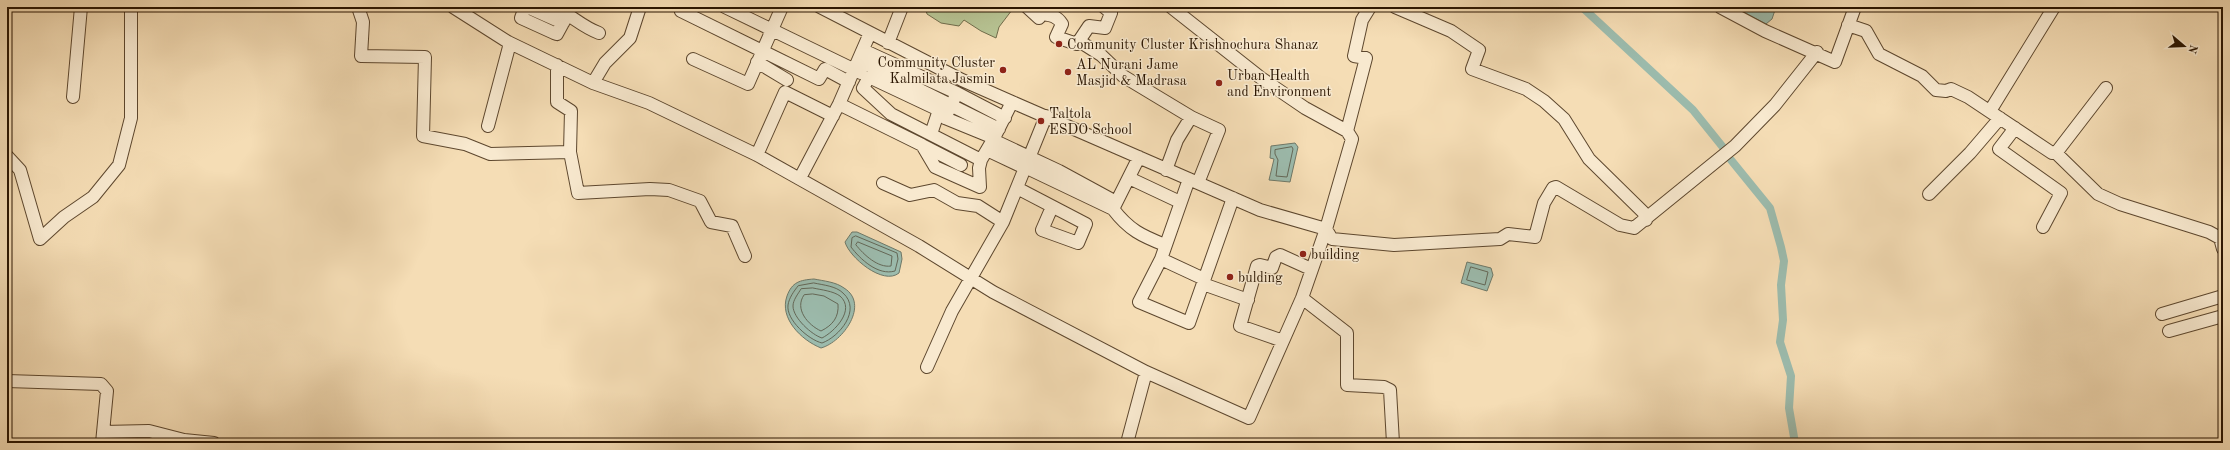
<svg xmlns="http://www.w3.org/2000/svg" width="2230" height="450" font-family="'Old Standard TT',serif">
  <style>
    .green { fill: #b6c292; stroke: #706c4a }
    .water { fill: #9cbcae; stroke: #6e7969 }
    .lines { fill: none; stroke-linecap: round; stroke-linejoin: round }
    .shore { stroke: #636858; stroke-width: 1 }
    .canal { stroke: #9cbcae; stroke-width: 8 }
    .minor-casing { stroke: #5d472e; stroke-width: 14 }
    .minor { stroke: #f8e9cf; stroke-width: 12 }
    .poi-dot { fill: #8f2418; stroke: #f8e9cf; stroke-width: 1.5 }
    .labels { text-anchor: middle; stroke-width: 3; stroke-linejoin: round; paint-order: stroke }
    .poi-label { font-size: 14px; fill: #2a1501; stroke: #f8e9cf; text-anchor: start }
  </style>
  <rect width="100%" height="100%" fill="#f5ddb5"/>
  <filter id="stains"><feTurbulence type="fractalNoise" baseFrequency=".005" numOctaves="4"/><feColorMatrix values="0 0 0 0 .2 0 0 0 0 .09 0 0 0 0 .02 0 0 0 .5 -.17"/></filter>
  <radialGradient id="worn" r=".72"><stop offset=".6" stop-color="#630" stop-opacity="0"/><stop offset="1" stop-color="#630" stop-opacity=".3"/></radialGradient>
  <!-- green -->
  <path class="green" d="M 925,7 L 1019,7 L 1015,11 L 1012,10 L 999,27 L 996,38 L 981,31 L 964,20 L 959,26 L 941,23 L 927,14 Z"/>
  <!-- water -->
  <path class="water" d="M 1734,7 L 1776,7 L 1772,19 L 1766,24 Z
    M 1295,143 L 1298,147 L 1290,182 L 1269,180 L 1274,159 L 1270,158 L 1271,146 Z
    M 852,232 L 857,232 L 901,252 L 902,259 L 899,273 C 883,286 849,257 845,242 Z
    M 1467,262 L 1491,268 L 1493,275 L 1487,291 L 1461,283 Z
    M 814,279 C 824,281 836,282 844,288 C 870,304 843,342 821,348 C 801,340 779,318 787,296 C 792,282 800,280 814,279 Z"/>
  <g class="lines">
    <!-- shore -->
    <path class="shore" d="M 1292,147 L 1293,149 L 1287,177 L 1276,176 L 1278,160 L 1275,154 L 1275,150 Z
      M 856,236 L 897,253 L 898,259 L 895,271 C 878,276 860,259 851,247 L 852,238 Z
      M 858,242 L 892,256 L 891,266 C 878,268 864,255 856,245 Z
      M 1471,267 L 1488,272 L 1485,285 L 1467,280 Z
      M 814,283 C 823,285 836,286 843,293 C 862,310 839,337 822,343 C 809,340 786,320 788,305 C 789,298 794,291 798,286 Z
      M 813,288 C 822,290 833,291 840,296 C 856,310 834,332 822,338 C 812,335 793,318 793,306 C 793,300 798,294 801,289 Z
      M 813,294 L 824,296 L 838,304 C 839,317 833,325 821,331 C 808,325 794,309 804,295 Z"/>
    <!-- canal -->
    <path class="canal" d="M 1582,7 L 1693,110 L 1726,151
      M 1731,160 L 1770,208 L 1781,247 L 1784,261 L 1781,285 L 1783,320 L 1780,342 L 1791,376 L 1789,408 L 1795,443"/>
    <!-- minor casing -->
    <g class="minor-casing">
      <path id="minor" d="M 358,7 L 363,22 L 361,56 L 425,57 L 423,136 L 465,144 L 490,154 L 570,152 L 578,193 L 650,189 L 669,190 L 700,201 L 711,222 L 732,226 L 745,256
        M 453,7 L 508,42 L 593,83 L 649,103 L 757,155 L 919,246 L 993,292 L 1146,372 L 1249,418 L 1302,298 L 1326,229 L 1260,210 L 1012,102 L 962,80 L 820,7
        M 525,7 L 521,18 L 554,33 L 557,34 L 563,23
        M 527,7 L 563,23 L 566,17
        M 554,7 C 570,14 582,27 599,33
        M 682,7 L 681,11 L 819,79 L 825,69 L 849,82
        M 725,7 L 861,73
        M 1027,7 L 1039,18 L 1042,14 C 1051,15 1057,16 1062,24 L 1056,37 L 1077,44 L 1089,26 L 1105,28 L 1111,13 L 1104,7
        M 1171,7 L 1261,78 L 1305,108 L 1347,131 L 1352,139 L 1326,229 L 1332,239 L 1394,245 L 1500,239 L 1508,234 L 1535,237 L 1544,203 L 1553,188 L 1556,187 L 1620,225 L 1634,228 L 1735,146 L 1775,105 L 1817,52
        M 1395,7 L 1451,31 L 1479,50 L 1472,69 L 1526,89 L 1544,101 L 1564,119 L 1589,159 L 1643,212 L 1646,220
        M 1720,7 L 1765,31 L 1835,62 L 1855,7
        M 1848,25 L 1866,31 L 1879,54 L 1922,76 L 1936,90 L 1946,91 L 1951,89 L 1968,97 L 2052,153 L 2056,153 L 2098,194 L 2120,204 L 2209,232 L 2220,238 L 2223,249
        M 1079,41 L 1101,55 L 1123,76 L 1191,117 L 1219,130 L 1198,183
        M 888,43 L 902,7
        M 863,50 L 957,93 L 945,118
        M 693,59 L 748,84 L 782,7
        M 859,60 L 999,129
        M 757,62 L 787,80
        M 557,65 L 557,102 L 571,111 L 570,152
        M 593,83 L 605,63 L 630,38 L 640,7
        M 957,93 L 1005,118
        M 73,97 L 81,7
        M 941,102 L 939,110 L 869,77 L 863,88 L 891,114 L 981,160 L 994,138
        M 839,104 L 922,145 L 935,167 L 980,187 L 979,168 L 981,160
        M 1990,111 L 2054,7
        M 940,112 L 945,118 L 994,138 L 1012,102
        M 488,126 L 510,43
        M 2015,128 L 1999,149 L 2061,193 L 2043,227
        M 1347,131 L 1366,58 L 1354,56 L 1362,20 L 1370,7
        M 931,134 L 939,110
        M 993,140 L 1059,171 L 1116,202
        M 922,145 L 961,165
        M 987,150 L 1025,168
        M 2056,153 L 2106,88
        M 757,155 L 785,92 L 833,116
        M 7,156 L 20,170 L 40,239 L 64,217 L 93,197 L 119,165 L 131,118 L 131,7
        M 1025,167 L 1113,209 L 1139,157
        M 1166,170 L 1177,140 L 1191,117
        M 800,178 L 839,104 L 870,33
        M 1129,178 L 1180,202
        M 883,183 L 910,195 L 934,190 L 957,203 L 978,206 L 1003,222
        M 1017,188 L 1086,224 L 1078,243 L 1042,230 L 1052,207
        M 1929,194 L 1970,153 L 2000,118
        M 1113,209 C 1129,230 1142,236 1165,245
        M 1161,259 L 1189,179
        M 1204,279 L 1161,259 L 1139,302 L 1189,323 L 1233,198
        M 1203,284 L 1248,300
        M 1302,298 L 1347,333 L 1347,385 L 1384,387 L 1390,390 L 1393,443
        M 2162,314 L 2223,296
        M 2169,331 L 2223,316
        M 1283,341 L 1240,326 L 1257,266 L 1260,265 L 1272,268 L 1276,257 L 1280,255 L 1311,269
        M 927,367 L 952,311 L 1003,222 L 1046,116
        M 7,381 L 101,384 L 107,391 L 102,443
        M 103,432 L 149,431 L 184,440 L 214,443
        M 1127,443 L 1146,372"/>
    </g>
    <!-- minor -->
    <use href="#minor" class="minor"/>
  </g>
  <!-- markers -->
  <g class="poi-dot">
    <circle cx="1059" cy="44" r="4"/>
    <circle cx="1003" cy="70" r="4"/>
    <circle cx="1068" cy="72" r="4"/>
    <circle cx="1219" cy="83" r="4"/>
    <circle cx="1041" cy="121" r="4"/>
    <circle cx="1303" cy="254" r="4"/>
    <circle cx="1230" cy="277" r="4"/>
  </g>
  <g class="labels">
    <!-- poi labels -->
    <g class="poi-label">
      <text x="1067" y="49">Community Cluster Krishnochura Shanaz</text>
      <text x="995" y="67" text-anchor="end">Community Cluster<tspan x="995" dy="16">Kalmilata Jasmin</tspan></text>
      <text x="1076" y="69">AL Nurani Jame<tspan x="1076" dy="16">Masjid &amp; Madrasa</tspan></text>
      <text x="1227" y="80">Urban Health<tspan x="1227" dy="16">and Environment</tspan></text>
      <text x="1049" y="118">Taltola<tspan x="1049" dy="16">ESDO School</tspan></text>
      <text x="1311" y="259">building</text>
      <text x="1238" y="282">bulding</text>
    </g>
  </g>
  <!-- margin -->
  <rect width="2230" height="450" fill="none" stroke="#f5ddb5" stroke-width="24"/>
  <rect x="8" y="8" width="2214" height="434" fill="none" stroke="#2a1501" stroke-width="2"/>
  <rect x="12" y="12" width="2206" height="426" fill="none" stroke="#2a1501"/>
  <!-- north arrow -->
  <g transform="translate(2184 46) rotate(109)" stroke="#f8e9cf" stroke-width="3" paint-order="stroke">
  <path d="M0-3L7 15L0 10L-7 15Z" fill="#2a1501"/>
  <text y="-6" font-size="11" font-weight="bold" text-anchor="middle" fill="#2a1501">N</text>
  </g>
  <rect width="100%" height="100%" filter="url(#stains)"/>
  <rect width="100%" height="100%" fill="url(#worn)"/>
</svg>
